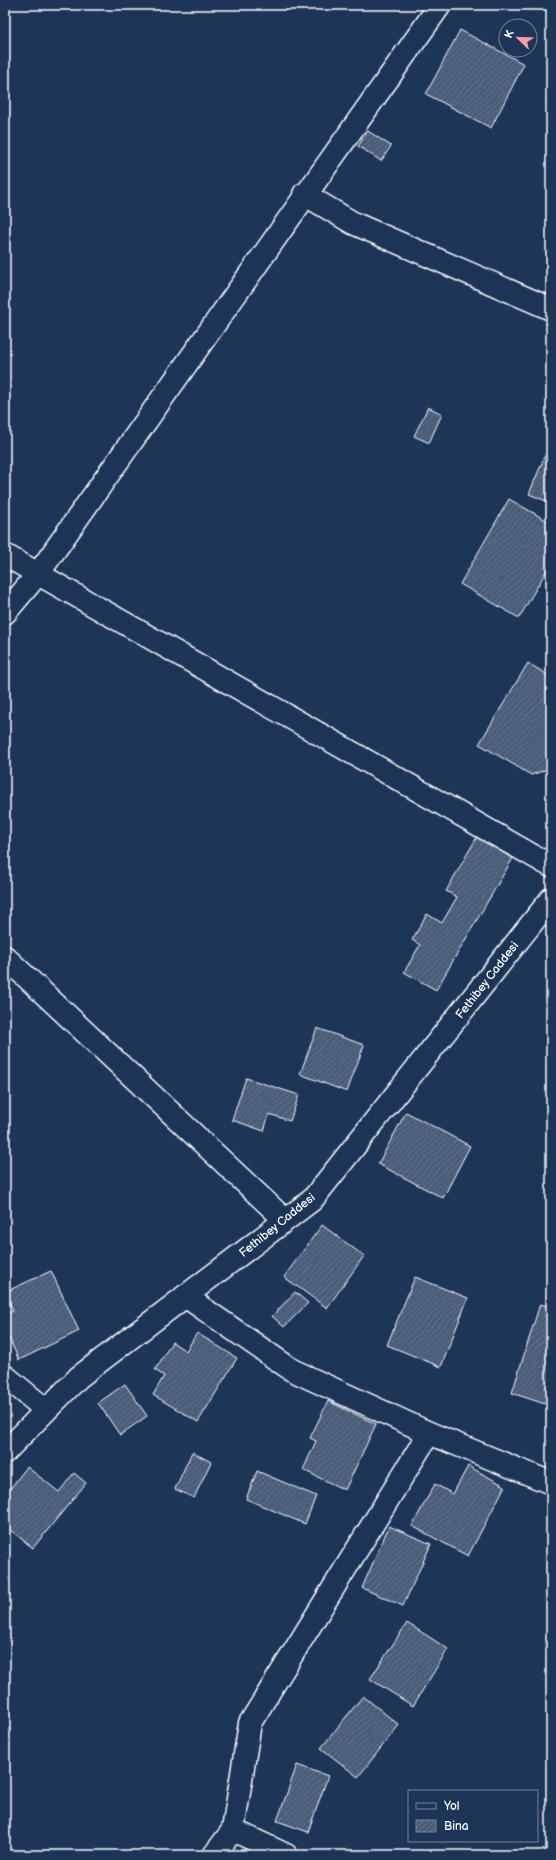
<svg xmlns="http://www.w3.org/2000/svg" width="556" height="1860" font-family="'Balsamiq Sans',sans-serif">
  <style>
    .building { fill: url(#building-hatch); stroke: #fff }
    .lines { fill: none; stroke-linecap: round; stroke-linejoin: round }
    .minor-casing { stroke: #fff; stroke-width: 25 }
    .tertiary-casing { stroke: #fff; stroke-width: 25 }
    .minor { stroke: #1d3557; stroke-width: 22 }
    .tertiary { stroke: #1d3557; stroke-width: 22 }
    .labels { text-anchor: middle; stroke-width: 3; stroke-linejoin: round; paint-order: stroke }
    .street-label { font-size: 12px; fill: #fff; stroke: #1d3557 }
  </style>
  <defs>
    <pattern id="building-hatch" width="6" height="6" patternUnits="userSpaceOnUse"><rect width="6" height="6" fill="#4a5d79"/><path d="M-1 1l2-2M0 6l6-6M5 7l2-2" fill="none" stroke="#65758d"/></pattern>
  </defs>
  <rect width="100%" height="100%" fill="#1d3557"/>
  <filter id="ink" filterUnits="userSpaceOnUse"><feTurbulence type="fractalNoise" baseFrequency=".025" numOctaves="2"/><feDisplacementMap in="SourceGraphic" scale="8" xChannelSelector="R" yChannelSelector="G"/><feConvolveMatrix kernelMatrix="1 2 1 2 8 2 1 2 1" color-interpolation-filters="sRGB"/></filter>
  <g filter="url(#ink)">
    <!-- building -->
    <path class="building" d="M 460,30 L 524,64 L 491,128 L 426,94 Z
      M 368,131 L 391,146 L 381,161 L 358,146 Z
      M 428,407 L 442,414 L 429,443 L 414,436 Z
      M 551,441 L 551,503 L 529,494 Z
      M 509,499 L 551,523 L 551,563 L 519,618 L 460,584 Z
      M 551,636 L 551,651 L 546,648 Z
      M 528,663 L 551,677 L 551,768 L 531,775 L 479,744 Z
      M 477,837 L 513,858 L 436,990 L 404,972 L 420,945 L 412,940 L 427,914 L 442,923 L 457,897 L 446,891 Z
      M 317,1028 L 364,1045 L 347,1092 L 300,1074 Z
      M 246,1078 L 299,1095 L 290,1121 L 269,1114 L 264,1131 L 232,1120 Z
      M 406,1112 L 470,1146 L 443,1198 L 378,1164 Z
      M 322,1225 L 364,1256 L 327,1308 L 284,1277 Z
      M 51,1271 L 79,1331 L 19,1360 L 5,1329 L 5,1314 L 13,1311 L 5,1292 Z
      M 415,1277 L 468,1298 L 441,1367 L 387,1345 Z
      M 295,1292 L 308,1303 L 284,1327 L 272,1316 Z
      M 540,1304 L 551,1307 L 551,1406 L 512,1393 Z
      M 197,1333 L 237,1358 L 198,1422 L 153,1395 L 164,1376 L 155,1370 L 172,1342 L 186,1351 Z
      M 125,1384 L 147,1416 L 120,1435 L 98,1403 Z
      M 328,1401 L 376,1424 L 345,1490 L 303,1470 L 316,1441 L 310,1438 Z
      M 192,1452 L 211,1462 L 194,1498 L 175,1489 Z
      M 468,1466 L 505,1486 L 468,1556 L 412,1526 L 435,1484 L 453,1494 Z
      M 27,1467 L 59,1492 L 74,1473 L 86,1483 L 33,1548 L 5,1526 L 5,1495 Z
      M 257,1471 L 316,1496 L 305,1524 L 246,1499 Z
      M 389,1526 L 431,1544 L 403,1606 L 362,1588 Z
      M 407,1623 L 448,1649 L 413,1706 L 370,1679 Z
      M 363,1696 L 399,1725 L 358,1777 L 321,1748 Z
      M 297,1765 L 328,1776 L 308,1832 L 277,1821 Z"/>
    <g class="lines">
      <!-- minor casing -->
      <g class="minor-casing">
        <path id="minor" d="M 304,194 L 353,223 L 551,309
          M 5,613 L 38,574 L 440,5
          M 5,957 L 285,1220
          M 185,1296 L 292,1370 L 429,1433 L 551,1483
          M 5,1376 L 46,1410
          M 233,1830 L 286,1855
          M 214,1855 L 233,1830 L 250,1723 L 429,1433"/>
      </g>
      <!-- tertiary casing -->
      <g class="tertiary-casing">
        <path id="tertiary" d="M 5,555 L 551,866
          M 5,1452 L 79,1377 L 312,1200 L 551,899"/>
      </g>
      <!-- minor -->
      <use href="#minor" class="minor"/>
      <!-- tertiary -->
      <use href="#tertiary" class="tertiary"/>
    </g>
  </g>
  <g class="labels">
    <!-- street labels -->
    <g class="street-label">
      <text transform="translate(487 980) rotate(-52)" y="4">Fethibey Caddesi</text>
      <text transform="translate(277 1225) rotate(-39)" y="4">Fethibey Caddesi</text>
    </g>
  </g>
  <!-- margin -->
  <rect width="556" height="1860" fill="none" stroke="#1d3557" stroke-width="20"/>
  <rect x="10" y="10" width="536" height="1840" fill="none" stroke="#fff" stroke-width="1.5" filter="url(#ink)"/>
  <!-- legend -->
  <rect x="408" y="1790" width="130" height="52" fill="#1d3557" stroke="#77869a"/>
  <rect x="416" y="1803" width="20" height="6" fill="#1d3557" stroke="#77869a"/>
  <text x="444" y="1810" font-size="12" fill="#ffffff">Yol</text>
  <rect x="416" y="1820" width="20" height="12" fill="url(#building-hatch)" stroke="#77869a"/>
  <text x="444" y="1830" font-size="12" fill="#ffffff">Bina</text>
  <!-- north arrow -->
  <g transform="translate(518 38) rotate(293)"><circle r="19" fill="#1d3557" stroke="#77869a"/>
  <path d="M0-3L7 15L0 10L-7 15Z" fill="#ff9aa2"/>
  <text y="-6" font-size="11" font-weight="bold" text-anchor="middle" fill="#ffffff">K</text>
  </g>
</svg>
